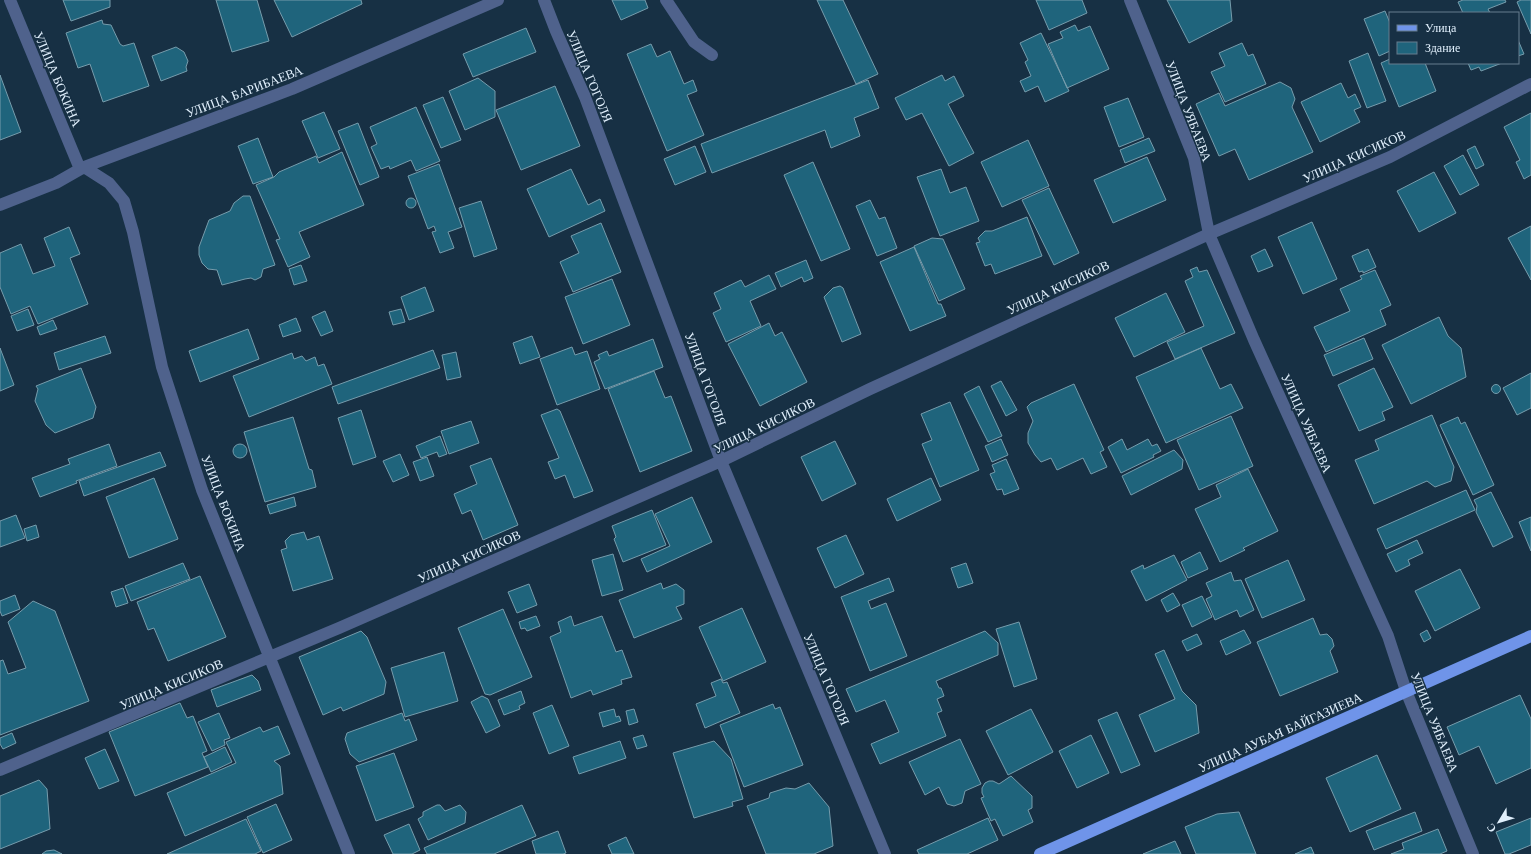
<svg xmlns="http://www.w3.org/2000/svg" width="1531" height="854" font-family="'Libre Baskerville',serif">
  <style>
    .building { fill: #1f647c; stroke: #769cac }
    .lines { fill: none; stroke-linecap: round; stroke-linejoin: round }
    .minor { stroke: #4f628c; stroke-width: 12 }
    .major { stroke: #6f94e9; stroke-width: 12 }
    .labels { text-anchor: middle; stroke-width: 3; stroke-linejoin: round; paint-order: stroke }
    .street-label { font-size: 13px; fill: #e0effc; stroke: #173044 }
  </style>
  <rect width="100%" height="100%" fill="#173044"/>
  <!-- building -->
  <path class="building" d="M 63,0 L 110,0 L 110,7 L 71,21 Z
    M 216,0 L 257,0 L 269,41 L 232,52 Z
    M 274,0 L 361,0 L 362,4 L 292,37 Z
    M 612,0 L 645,0 L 648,8 L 621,20 Z
    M 817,0 L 843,0 L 878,74 L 856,84 Z
    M 1036,0 L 1082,0 L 1087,13 L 1049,30 Z
    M 1167,0 L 1230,0 L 1232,21 L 1189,43 Z
    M 1463,0 L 1505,0 L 1506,2 L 1488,9 L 1490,13 L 1463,13 L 1458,2 Z
    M 1521,0 L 1531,0 L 1531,34 L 1517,2 Z
    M 1385,11 L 1390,23 L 1390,51 L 1379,56 L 1364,19 Z
    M 102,20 L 103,24 L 111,25 L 120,44 L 123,46 L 134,43 L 149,86 L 103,102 L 90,64 L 78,68 L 66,33 Z
    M 1075,25 L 1078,31 L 1090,26 L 1109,69 L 1067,88 L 1048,44 L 1063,38 L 1060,32 Z
    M 526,28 L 536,52 L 473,77 L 463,54 Z
    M 1041,33 L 1069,91 L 1045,102 L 1038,86 L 1025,92 L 1020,81 L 1031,76 L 1025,62 L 1028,60 L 1020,43 Z
    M 1518,40 L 1524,54 L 1518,56 Z
    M 1242,43 L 1248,56 L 1253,54 L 1266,84 L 1225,102 L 1211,72 L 1225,66 L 1219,53 Z
    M 651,44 L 657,57 L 670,51 L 684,84 L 693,80 L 697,91 L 687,95 L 704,135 L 667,151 L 627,54 Z
    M 176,47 L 184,52 L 188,61 L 186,67 L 187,71 L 161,81 L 152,56 Z
    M 1368,53 L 1386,101 L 1367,108 L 1349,61 Z
    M 1390,59 L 1390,63 L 1425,63 L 1436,91 L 1399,107 L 1381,63 Z
    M 1468,63 L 1502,63 L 1481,71 L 1479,67 L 1471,70 Z
    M 0,75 L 21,132 L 0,140 Z
    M 942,75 L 945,81 L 954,76 L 964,96 L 948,104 L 974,153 L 949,166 L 922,113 L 906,120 L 895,98 Z
    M 478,78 L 495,91 L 495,117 L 465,130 L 449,91 Z
    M 868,80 L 879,108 L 854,118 L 860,136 L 831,148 L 825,130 L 712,173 L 701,144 Z
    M 1280,82 L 1291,88 L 1295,99 L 1292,107 L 1313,152 L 1249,180 L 1235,149 L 1219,156 L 1196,104 L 1219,93 L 1225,106 Z
    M 1341,83 L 1348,98 L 1355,94 L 1361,107 L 1354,110 L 1360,122 L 1320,142 L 1301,102 Z
    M 555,86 L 580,146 L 521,170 L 496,110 Z
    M 443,97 L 461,140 L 441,148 L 423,105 Z
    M 1128,98 L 1144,137 L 1119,147 L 1104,107 Z
    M 416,107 L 440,161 L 416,171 L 411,160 L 390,169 L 389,166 L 381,169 L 371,147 L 377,144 L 370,127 Z
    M 324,112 L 340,149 L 318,158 L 302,121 Z
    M 1531,113 L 1531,175 L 1524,179 L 1516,162 L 1520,160 L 1504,127 Z
    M 358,123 L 379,177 L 360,185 L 338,131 Z
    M 258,138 L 273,177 L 253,184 L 238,146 Z
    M 1149,138 L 1155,151 L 1125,163 L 1120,150 Z
    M 1028,140 L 1049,186 L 1002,207 L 981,162 Z
    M 695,146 L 706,172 L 675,185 L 664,159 Z
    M 1475,146 L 1484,165 L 1476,169 L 1467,150 Z
    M 342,152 L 364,205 L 299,232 L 310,257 L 288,267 L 276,240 L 280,239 L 256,185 L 274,177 L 279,172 L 316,156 L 319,163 Z
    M 1463,155 L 1479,185 L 1460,195 L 1444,166 Z
    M 1147,157 L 1166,200 L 1113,223 L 1094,180 Z
    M 813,162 L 850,249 L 821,261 L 784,175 Z
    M 439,164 L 462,227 L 448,232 L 454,248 L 440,253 L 432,232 L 436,231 L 434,226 L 428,229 L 408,176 Z
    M 571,169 L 588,205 L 600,199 L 605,211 L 549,237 L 527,189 Z
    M 941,169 L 950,193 L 966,187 L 979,221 L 940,236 L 917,177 Z
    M 1434,172 L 1456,213 L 1419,232 L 1397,191 Z
    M 1049,188 L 1079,253 L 1054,265 L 1022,200 Z
    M 243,196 L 250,196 L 275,265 L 263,269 L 261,277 L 255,280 L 251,278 L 245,279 L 222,285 L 217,270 L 208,269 L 202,263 L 199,255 L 199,247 L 209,220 L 230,211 L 234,203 Z
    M406 203a5 5 0 1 1 10 0a5 5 0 1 1-10 0Z
    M 870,200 L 879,219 L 885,217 L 897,248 L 877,256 L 856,206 Z
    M 481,201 L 497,249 L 474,257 L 459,208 Z
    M 1027,217 L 1042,256 L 995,274 L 991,264 L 985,266 L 976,243 L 980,242 L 978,238 L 985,231 L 992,231 Z
    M 1312,222 L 1337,279 L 1303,294 L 1278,237 Z
    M 601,223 L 621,272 L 573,292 L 560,262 L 579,253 L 571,236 Z
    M 1531,226 L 1531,280 L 1508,238 Z
    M 69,227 L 80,254 L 70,258 L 88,304 L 38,324 L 30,306 L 11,314 L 0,287 L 0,253 L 21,244 L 33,274 L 55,266 L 44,238 Z
    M 932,238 L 943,239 L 965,289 L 939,301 L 914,246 Z
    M 914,247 L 938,304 L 941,304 L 946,316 L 910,331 L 880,262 Z
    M 1265,249 L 1273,266 L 1258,272 L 1251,256 Z
    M 1368,249 L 1376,267 L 1363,273 L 1363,271 L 1359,272 L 1352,256 Z
    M 806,260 L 813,278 L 804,282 L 802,277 L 781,287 L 775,273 Z
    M 301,265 L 307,281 L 294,285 L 289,269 Z
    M 1197,267 L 1199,272 L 1207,270 L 1235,333 L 1175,359 L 1167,342 L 1204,326 L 1185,281 L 1193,277 L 1190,270 Z
    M 1375,270 L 1391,305 L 1380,310 L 1386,325 L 1326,352 L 1314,327 L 1350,311 L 1340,289 L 1362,279 L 1360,276 Z
    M 769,275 L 776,289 L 750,301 L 761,326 L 726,342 L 713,313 L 721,309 L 714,293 L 741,280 L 745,287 Z
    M 612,279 L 630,325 L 583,344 L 565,297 Z
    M 840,286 L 843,288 L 861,334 L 842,342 L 824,297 L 833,288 Z
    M 425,287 L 434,311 L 409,320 L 401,297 Z
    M 1166,293 L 1185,332 L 1134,357 L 1115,318 Z
    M 28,309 L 34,325 L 17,331 L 11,316 Z
    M 401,309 L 405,322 L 393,325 L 389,312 Z
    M 325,311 L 333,331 L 321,336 L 312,317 Z
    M 1439,317 L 1448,336 L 1461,348 L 1466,377 L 1411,404 L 1382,345 Z
    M 296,318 L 301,331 L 283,337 L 279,325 Z
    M 53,320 L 57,329 L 40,335 L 37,327 Z
    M 769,323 L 775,336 L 782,332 L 807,382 L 760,406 L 728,344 Z
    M 248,329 L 259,359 L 200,382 L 189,351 Z
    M 105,336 L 111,353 L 59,370 L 54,353 Z
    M 532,336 L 540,357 L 520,364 L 513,343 Z
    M 1364,338 L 1373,359 L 1333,376 L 1324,355 Z
    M 653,339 L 663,367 L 605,389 L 594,362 L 600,359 L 598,355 L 607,351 L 609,356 Z
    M 572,347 L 575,355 L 587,351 L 600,389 L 557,405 L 540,359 Z
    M 0,348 L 14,385 L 0,391 Z
    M 1201,348 L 1220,389 L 1231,384 L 1243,408 L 1166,443 L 1136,377 Z
    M 433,350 L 440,368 L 338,404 L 332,387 Z
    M 456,352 L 461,377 L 447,380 L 442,355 Z
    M 292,353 L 294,359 L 302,356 L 306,361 L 315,357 L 318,366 L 324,364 L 332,384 L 249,417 L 233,376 Z
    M 81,368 L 96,407 L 93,418 L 55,433 L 46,425 L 35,401 L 38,389 L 36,386 Z
    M 1374,368 L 1393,407 L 1382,412 L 1385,420 L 1359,431 L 1338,385 Z
    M 654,371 L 665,398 L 671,396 L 692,451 L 640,472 L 608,389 Z
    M 1531,373 L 1531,408 L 1517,415 L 1503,388 Z
    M 1001,381 L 1017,410 L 1006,416 L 991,386 Z
    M 1074,384 L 1104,450 L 1100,452 L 1107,467 L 1091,474 L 1083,458 L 1057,470 L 1051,458 L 1041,462 L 1035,455 L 1028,443 L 1028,433 L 1033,421 L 1027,407 L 1031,403 Z
    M1491.5 389a4.5 4.5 0 1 1 9 0a4.5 4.5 0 1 1-9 0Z
    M 979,386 L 1002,436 L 988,442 L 964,394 Z
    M 950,402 L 979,470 L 940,487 L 922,444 L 932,440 L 921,414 Z
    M 557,409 L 560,411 L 593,491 L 574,498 L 565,475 L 555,479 L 548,462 L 559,458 L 541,415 Z
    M 361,410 L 376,457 L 353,465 L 338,418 Z
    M 1432,415 L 1454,467 L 1451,481 L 1435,487 L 1427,481 L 1374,504 L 1355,460 L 1379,450 L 1375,440 Z
    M 1231,416 L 1253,466 L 1199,490 L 1177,440 Z
    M 293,417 L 309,469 L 312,470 L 316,487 L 265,502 L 244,432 Z
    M 1458,417 L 1461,424 L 1465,422 L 1494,485 L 1473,495 L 1440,425 Z
    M 471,421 L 479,443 L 449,454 L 441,431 Z
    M 440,436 L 447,454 L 439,457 L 437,452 L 421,458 L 416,446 Z
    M 1001,439 L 1008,455 L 992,462 L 985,446 Z
    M 1122,439 L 1127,450 L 1148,439 L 1152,446 L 1157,444 L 1161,451 L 1153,455 L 1154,457 L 1121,473 L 1108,447 Z
    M 835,441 L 856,484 L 822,501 L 801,457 Z
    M233 451a7 7 0 1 1 14 0a7 7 0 1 1-14 0Z
    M 109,444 L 117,466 L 76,481 L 77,483 L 40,497 L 32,478 L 70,464 L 68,459 Z
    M 1174,450 L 1183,460 L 1182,469 L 1131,495 L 1122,476 Z
    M 160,452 L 166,466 L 84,496 L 79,481 Z
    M 400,454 L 409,475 L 393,482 L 383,461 Z
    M 427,457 L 434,476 L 420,481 L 413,462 Z
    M 491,458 L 518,525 L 483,540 L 471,510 L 462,514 L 454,494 L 477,484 L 470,466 Z
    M 1006,459 L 1019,489 L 1004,495 L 1002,489 L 997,490 L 990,474 L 995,472 L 992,465 Z
    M 1248,469 L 1278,531 L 1243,548 L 1245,550 L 1220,562 L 1195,509 L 1221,497 L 1216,485 Z
    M 154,478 L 178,539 L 129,558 L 106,497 Z
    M 931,478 L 941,500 L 897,521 L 887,499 Z
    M 1466,490 L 1475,510 L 1386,549 L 1377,529 Z
    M 1491,492 L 1513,537 L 1493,547 L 1476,512 L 1477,506 L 1474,500 Z
    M 294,497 L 296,506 L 270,514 L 267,505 Z
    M 692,497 L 712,542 L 647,572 L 641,559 L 670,546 L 655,514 Z
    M 652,510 L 666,545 L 623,562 L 614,539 L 616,537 L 612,526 Z
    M 16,515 L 25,538 L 0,547 L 0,521 Z
    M 1531,517 L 1531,551 L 1519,522 Z
    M 36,525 L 39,537 L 27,541 L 24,529 Z
    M 304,532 L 307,540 L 319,536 L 333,579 L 293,591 L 281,550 L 287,548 L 285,541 L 291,535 Z
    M 846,535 L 864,574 L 835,588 L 817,548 Z
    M 1417,540 L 1423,553 L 1408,560 L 1410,565 L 1396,572 L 1387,554 Z
    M 1200,552 L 1208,569 L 1188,578 L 1181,562 Z
    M 613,554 L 623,590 L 602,596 L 592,560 Z
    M 1174,555 L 1187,580 L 1146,601 L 1131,571 L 1143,565 L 1144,569 Z
    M 1288,560 L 1305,600 L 1262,618 L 1245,579 Z
    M 183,563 L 190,579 L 131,601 L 125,586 Z
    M 966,563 L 973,583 L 958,588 L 951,568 Z
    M 1460,569 L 1480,608 L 1435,631 L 1415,591 Z
    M 1231,572 L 1234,581 L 1241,580 L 1254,610 L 1240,617 L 1237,610 L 1215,620 L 1206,599 L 1212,596 L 1206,583 Z
    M 200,576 L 226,637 L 168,661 L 154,628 L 148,630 L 137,602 Z
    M 889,578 L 894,591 L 868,601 L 871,609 L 886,603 L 907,656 L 870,671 L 841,597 Z
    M 661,583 L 663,589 L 676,584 L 684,590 L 684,604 L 676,607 L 682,619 L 634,638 L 619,600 Z
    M 529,584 L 537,605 L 517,613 L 508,592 Z
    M 123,588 L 128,603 L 116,607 L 111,592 Z
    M 1173,593 L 1180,605 L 1167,612 L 1161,600 Z
    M 15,595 L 20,609 L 2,616 L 0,611 L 0,601 Z
    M 1202,596 L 1212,617 L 1192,627 L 1182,605 Z
    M 33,601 L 55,611 L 89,701 L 0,735 L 0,661 L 3,660 L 8,674 L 26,668 L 8,622 Z
    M 742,608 L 766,662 L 723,681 L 699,627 Z
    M 503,609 L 532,677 L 490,695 L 485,694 L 458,628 Z
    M 536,616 L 540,626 L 527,631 L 525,628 L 521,629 L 519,622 Z
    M 571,616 L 574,626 L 602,616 L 616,652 L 622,650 L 632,677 L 621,680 L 622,684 L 593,695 L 591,690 L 571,698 L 550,637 L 561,632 L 558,622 Z
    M 1313,618 L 1320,635 L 1327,634 L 1332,639 L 1334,646 L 1330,651 L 1338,672 L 1280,696 L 1257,642 Z
    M 1019,622 L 1037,679 L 1014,687 L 996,629 Z
    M 1244,630 L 1251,643 L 1226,655 L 1220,641 Z
    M 1427,630 L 1431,638 L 1424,642 L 1420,634 Z
    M 361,631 L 367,637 L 386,682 L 384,694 L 343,711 L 341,707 L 323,715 L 299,657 Z
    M 985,631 L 998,643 L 998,655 L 936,681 L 939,688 L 941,688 L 944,696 L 937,699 L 942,711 L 937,713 L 946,736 L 880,764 L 871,744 L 899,732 L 885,700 L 856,712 L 846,689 Z
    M 1197,634 L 1202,644 L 1187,651 L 1182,641 Z
    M 1164,650 L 1182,691 L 1196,705 L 1199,733 L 1155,752 L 1139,715 L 1175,699 L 1155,654 Z
    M 444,652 L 458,701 L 405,717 L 391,668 Z
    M 252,675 L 258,681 L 261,690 L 217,707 L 211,690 Z
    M 721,679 L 723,683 L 727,682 L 740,713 L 705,728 L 696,704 L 716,696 L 711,683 Z
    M 521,691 L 525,703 L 519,706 L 520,709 L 504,715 L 498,700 Z
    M 1520,695 L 1531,719 L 1531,768 L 1496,784 L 1479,746 L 1459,755 L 1447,727 Z
    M 482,696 L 488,699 L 500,726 L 486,733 L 471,702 Z
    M 180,703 L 187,718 L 193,716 L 207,751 L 202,753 L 208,767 L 135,796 L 109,732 Z
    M 773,704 L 775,709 L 780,707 L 803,765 L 744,787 L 720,725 Z
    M 552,705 L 569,746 L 549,754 L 533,713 Z
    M 614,709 L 616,717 L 619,716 L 621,721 L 603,727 L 599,713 Z
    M 634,709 L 638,722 L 629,725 L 626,711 Z
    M 1031,709 L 1053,752 L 1008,775 L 986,731 Z
    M 1117,712 L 1140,765 L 1121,773 L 1098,720 Z
    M 219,713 L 230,738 L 224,740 L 225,745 L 212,751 L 198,722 Z
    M 402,713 L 405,721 L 409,719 L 417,740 L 359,762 L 350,754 L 345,739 L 347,733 Z
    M 278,726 L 290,754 L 274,761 L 280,766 L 283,794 L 185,836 L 167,793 L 236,763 L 226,742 L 260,727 L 263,732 Z
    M 12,733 L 16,743 L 3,749 L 0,744 L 0,738 Z
    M 643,735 L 647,746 L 637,749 L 633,738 Z
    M 1091,735 L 1109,773 L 1077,788 L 1059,751 Z
    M 960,739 L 981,784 L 965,791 L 962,803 L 954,806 L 947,804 L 939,787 L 925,795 L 909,762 Z
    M 620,741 L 626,758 L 579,774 L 573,757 Z
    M 714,741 L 731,759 L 743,799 L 732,802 L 733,806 L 694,818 L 673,753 Z
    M 225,747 L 232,762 L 211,772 L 204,757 Z
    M 105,749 L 119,781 L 99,789 L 85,758 Z
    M 394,753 L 414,807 L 376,821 L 356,766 Z
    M 1377,755 L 1401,809 L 1350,832 L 1326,778 Z
    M 1011,776 L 1032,796 L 1032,808 L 1028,810 L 1033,822 L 1003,836 L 995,819 L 991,821 L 981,798 L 984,797 L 982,793 L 982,788 L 985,783 L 989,781 L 993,781 L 999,784 Z
    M 39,780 L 47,789 L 50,829 L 0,849 L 0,796 Z
    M 809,783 L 829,807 L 833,846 L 814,854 L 766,854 L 747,806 L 769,798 L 770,793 L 786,788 L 795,789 Z
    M 276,804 L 292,840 L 263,853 L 247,817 Z
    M 437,805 L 440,805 L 445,811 L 460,805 L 466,812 L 465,823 L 428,840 L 418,819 L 423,816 L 423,812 Z
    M 522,805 L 536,836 L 494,854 L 427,854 L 424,848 Z
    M 1239,812 L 1256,854 L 1196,854 L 1185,827 L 1217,814 Z
    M 1415,812 L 1422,831 L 1374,850 L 1366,831 Z
    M 988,818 L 998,840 L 967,854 L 919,854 L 917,850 Z
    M 1531,818 L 1531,845 L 1509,854 L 1505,854 L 1496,832 Z
    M 246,819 L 261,851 L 255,854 L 167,854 Z
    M 409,824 L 420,850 L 412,854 L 393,854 L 384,835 Z
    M 1438,829 L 1447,851 L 1440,854 L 1391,854 L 1404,849 L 1402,843 Z
    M 558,831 L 566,853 L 563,854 L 536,854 L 532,841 Z
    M 626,837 L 634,854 L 612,854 L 608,845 Z
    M 1175,841 L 1181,854 L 1143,854 Z
    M 1311,847 L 1314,854 L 1295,854 Z
    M 54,850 L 62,854 L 42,854 L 46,851 Z"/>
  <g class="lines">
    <!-- minor -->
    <path class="minor" d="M 10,0 L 80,169
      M 544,0 L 556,31 L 585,97 L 721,461 L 885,854
      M 666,0 L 694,42 L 712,55
      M 1130,0 L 1194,158 L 1209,234 L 1254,340 L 1388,636 L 1406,691 L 1473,854
      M 84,167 L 109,183 L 124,201 L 133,232 L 162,367 L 202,490 L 349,854
      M 0,205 L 56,183 L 84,167 L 292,89 L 498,0
      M 0,770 L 339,628 L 721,461 L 870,389 L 1209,234 L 1390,157 L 1531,84"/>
    <!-- major -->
    <path class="major" d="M 1040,854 L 1531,636"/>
  </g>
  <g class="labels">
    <!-- street labels -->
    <g class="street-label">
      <text transform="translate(590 76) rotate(67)" y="5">УЛИЦА ГОГОЛЯ</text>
      <text transform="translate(58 79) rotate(67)" y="5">УЛИЦА БОКИНА</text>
      <text transform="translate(244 91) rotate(-21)" y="5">УЛИЦА БАРИБАЕВА</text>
      <text transform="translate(1189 111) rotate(69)" y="5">УЛИЦА УЯБАЕВА</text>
      <text transform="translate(1354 156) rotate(-24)" y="5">УЛИЦА КИСИКОВ</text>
      <text transform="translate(1058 287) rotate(-25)" y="5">УЛИЦА КИСИКОВ</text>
      <text transform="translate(706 379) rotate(70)" y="5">УЛИЦА ГОГОЛЯ</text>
      <text transform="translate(1307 423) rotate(66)" y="5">УЛИЦА УЯБАЕВА</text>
      <text transform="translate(764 425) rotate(-26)" y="5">УЛИЦА КИСИКОВ</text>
      <text transform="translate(224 503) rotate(69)" y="5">УЛИЦА БОКИНА</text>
      <text transform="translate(469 556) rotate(-24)" y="5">УЛИЦА КИСИКОВ</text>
      <text transform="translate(827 679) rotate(67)" y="5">УЛИЦА ГОГОЛЯ</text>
      <text transform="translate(171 684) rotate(-23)" y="5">УЛИЦА КИСИКОВ</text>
      <text transform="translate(1435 722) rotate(68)" y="5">УЛИЦА УЯБАЕВА</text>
      <text transform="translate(1280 732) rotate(-24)" y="5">УЛИЦА АУБАЯ БАЙГАЗИЕВА</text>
    </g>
  </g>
  <!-- legend -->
  <rect x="1389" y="12" width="130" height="52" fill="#173044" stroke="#677c8e"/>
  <rect x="1397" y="25" width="20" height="6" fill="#6f94e9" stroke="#677c8e"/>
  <text x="1425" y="32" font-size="12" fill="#e0effc">Улица</text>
  <rect x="1397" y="42" width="20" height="12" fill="#1f647c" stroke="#677c8e"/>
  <text x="1425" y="52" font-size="12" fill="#e0effc">Здание</text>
  <!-- north arrow -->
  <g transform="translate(1499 822) rotate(232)" stroke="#173044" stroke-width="3" paint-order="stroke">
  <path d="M0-3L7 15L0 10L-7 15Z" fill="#e0effc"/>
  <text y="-6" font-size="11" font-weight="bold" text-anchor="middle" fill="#e0effc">С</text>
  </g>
</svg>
